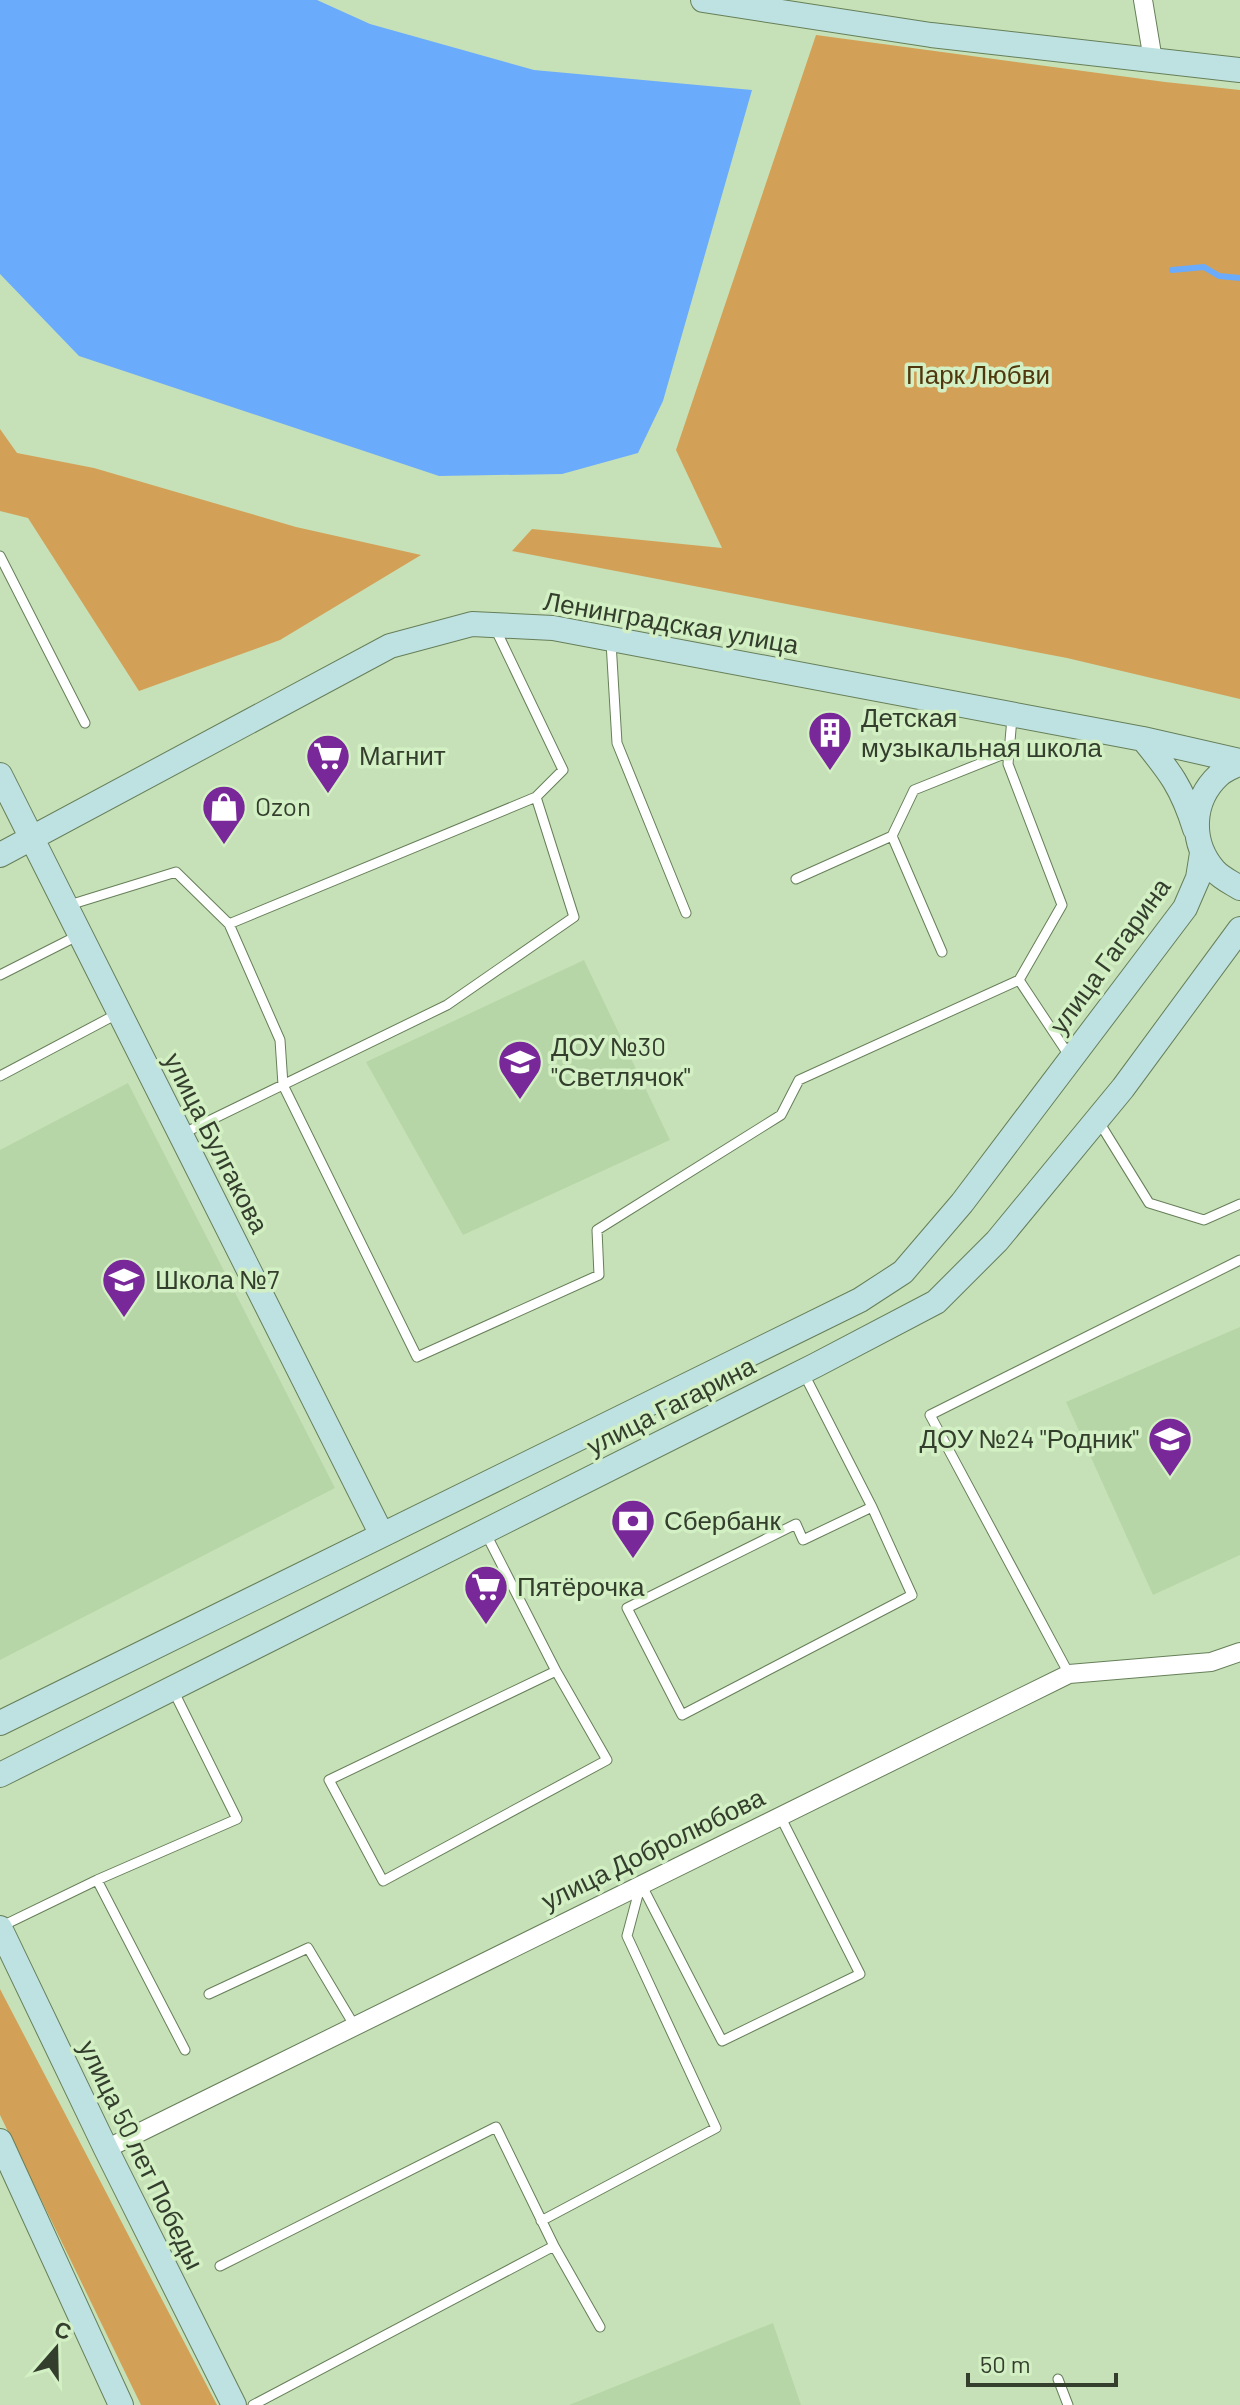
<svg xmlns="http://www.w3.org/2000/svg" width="1240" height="2405" font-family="Barlow,sans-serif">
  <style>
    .built { fill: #b7d6a7 }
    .green { fill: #d3a057 }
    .water { fill: #6babfc }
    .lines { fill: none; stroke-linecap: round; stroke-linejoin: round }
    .stream { stroke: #6babfc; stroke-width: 6 }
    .lane-casing { stroke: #667f59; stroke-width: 11 }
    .street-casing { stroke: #667f59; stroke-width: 20 }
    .secondary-casing { stroke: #667f59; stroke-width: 26 }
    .lane { stroke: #fff; stroke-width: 9 }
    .street { stroke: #fff; stroke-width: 18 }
    .secondary { stroke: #bee1e1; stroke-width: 24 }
    .labels { text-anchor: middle; stroke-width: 7; stroke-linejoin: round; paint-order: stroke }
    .park-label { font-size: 26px; fill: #50370d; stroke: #d3efc4 }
    .street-label { font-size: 26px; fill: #333e2d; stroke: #d3efc4 }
    .poi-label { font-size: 26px; fill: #333e2d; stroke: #d3efc4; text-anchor: start }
  </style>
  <rect width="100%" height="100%" fill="#c6e1b7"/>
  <!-- built -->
  <path class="built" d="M 584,960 L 670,1140 L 463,1235 L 366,1062 Z
    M 128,1083 L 335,1488 L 0,1660 L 0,1150 Z
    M 1240,1327 L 1240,1555 L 1153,1595 L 1066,1402 Z
    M 773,2323 L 801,2405 L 569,2405 Z"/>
  <!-- green -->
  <path class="green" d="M 816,35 L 1165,82 L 1240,90 L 1240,699 L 1067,658 L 512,551 L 532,529 L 722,548 L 676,450 Z
    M 0,429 L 17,453 L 94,468 L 296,527 L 421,555 L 280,640 L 139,691 L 28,518 L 0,511 Z
    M 0,1989 L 217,2405 L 141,2405 L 0,2115 Z"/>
  <!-- water -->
  <path class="water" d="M 0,0 L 317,0 L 370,24 L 534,70 L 752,90 L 663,401 L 638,453 L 562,474 L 439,476 L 79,356 L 0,274 Z"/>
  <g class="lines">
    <!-- stream -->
    <path class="stream" d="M 1172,270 L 1204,267 L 1219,276 L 1240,278"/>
    <!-- lane casing -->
    <g class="lane-casing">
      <path id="lane" d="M 0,556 L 85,723
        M 611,642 L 617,743 L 686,913
        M 1012,718 L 1008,764 L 1062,905 L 1019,980
        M 892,836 L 914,790 L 1009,752
        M 796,879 L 892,836 L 942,952
        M 66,906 L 176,872 L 229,924 L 536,797 L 563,770 L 495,628
        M 229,924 L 280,1040 L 283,1085 L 417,1357 L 599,1275 L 597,1230 L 781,1115 L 799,1080 L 1019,980 L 1070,1057
        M 0,975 L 79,935
        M 0,1076 L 117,1014
        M 1099,1122 L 1149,1203 L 1204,1220 L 1240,1204
        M 184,1133 L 447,1005 L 574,917 L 536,797
        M 804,1374 L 872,1507 L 912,1595 L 682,1715 L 627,1608 L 796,1524 L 803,1540 L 872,1507
        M 486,1534 L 556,1671 L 329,1780 L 383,1881 L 607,1760 L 556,1671
        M 1069,1674 L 930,1415 L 1240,1260
        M 97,1880 L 185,2050
        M 641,1884 L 722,2041 L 860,1974 L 780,1816
        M 0,1927 L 97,1880 L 237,1819 L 173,1690
        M 209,1994 L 308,1948 L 354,2025
        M 541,2221 L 716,2128 L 627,1936 L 640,1887
        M 554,2246 L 600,2327
        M 220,2266 L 496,2127 L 554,2246 L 253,2405
        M 1058,2379 L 1068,2405"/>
    </g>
    <!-- street casing -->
    <g class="street-casing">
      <path id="street" d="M 1143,0 L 1153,60
        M 106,2149 L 1069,1674 L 1211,1662 L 1240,1652"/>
    </g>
    <!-- secondary casing -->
    <g class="secondary-casing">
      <path id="secondary" d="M 703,0 L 931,35 L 1240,70
        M 1143,739 C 1170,772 1182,787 1195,829
        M 1240,763 C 1233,767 1224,770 1219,775 C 1191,801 1190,842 1214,870 C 1221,878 1232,883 1240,888
        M 0,775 L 382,1535
        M 0,855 L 390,646 L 472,624 L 553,628 L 1143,739 L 1240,761
        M 0,1723 L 860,1300 L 903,1272 L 962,1203 L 1185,908 L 1198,878 L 1202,853
        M 0,1775 L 816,1365 L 936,1302 L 997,1241 L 1123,1088 L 1240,929
        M 0,1928 L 106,2149 L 234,2405
        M 0,2141 L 121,2405"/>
    </g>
    <!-- lane -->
    <use href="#lane" class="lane"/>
    <!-- street -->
    <use href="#street" class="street"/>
    <!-- secondary -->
    <use href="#secondary" class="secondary"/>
  </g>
  <!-- icons -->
  <defs>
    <g id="building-pin" transform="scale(2.3)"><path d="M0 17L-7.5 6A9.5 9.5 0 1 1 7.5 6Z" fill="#792899" stroke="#d3efc4"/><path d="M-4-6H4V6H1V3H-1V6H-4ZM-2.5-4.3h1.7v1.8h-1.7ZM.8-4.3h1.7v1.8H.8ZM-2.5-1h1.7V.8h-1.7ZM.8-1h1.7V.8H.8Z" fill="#fff"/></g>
    <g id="supermarket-pin" transform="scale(2.3)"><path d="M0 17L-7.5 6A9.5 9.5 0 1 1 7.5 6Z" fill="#792899" stroke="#d3efc4"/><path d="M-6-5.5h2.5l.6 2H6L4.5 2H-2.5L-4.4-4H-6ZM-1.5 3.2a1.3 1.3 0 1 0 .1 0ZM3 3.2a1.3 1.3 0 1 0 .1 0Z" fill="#fff"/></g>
    <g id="shop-pin" transform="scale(2.3)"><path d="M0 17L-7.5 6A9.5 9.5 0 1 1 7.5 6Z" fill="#792899" stroke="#d3efc4"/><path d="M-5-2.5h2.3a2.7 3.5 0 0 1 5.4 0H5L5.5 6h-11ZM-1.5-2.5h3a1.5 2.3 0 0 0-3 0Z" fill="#fff"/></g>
    <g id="school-pin" transform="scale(2.3)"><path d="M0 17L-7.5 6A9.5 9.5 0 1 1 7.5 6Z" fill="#792899" stroke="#d3efc4"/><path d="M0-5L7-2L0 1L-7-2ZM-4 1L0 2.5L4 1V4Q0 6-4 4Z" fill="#fff"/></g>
    <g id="bank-pin" transform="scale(2.3)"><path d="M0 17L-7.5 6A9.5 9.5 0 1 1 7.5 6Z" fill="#792899" stroke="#d3efc4"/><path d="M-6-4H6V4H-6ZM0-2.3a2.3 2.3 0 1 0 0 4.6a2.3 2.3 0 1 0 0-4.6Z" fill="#fff"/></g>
  </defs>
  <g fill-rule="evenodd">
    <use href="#building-pin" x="830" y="733"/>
    <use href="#supermarket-pin" x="328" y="756"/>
    <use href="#shop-pin" x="224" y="807"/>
    <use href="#school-pin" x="520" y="1062"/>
    <use href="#school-pin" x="124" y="1280"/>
    <use href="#school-pin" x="1170" y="1439"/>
    <use href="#bank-pin" x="633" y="1521"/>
    <use href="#supermarket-pin" x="486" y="1587"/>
  </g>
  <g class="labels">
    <!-- park labels -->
    <g class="park-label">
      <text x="978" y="384">Парк Любви</text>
    </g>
    <!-- street labels -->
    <g class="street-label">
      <text transform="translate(671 623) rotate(10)" y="9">Ленинградская улица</text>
      <text transform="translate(1110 956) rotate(-54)" y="9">улица Гагарина</text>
      <text transform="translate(216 1143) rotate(63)" y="9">улица Булгакова</text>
      <text transform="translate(671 1406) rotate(-27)" y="9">улица Гагарина</text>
      <text transform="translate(653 1849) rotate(-26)" y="9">улица Добролюбова</text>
      <text transform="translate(141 2155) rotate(64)" y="9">улица 50 лет Победы</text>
    </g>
    <!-- poi labels -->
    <g class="poi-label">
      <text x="861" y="727">Детская<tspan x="861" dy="30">музыкальная школа</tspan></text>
      <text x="359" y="765">Магнит</text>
      <text x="255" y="816">Ozon</text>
      <text x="551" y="1056">ДОУ №30<tspan x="551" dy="30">"Светлячок"</tspan></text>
      <text x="155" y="1289">Школа №7</text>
      <text x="1139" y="1448" text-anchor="end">ДОУ №24 "Родник"</text>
      <text x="664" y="1530">Сбербанк</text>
      <text x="517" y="1596">Пятёрочка</text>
    </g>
  </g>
  <!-- north arrow -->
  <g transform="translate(56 2349) rotate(20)" stroke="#d3efc4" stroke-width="6" paint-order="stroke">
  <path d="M0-6L14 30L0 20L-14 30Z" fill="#333e2d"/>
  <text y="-12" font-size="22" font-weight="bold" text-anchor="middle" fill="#333e2d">С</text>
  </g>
  <!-- scale -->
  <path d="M968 2373v12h148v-12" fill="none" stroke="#333e2d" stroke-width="4"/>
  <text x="980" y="2373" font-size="24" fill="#333e2d" stroke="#d3efc4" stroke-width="6" paint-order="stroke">50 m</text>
</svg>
